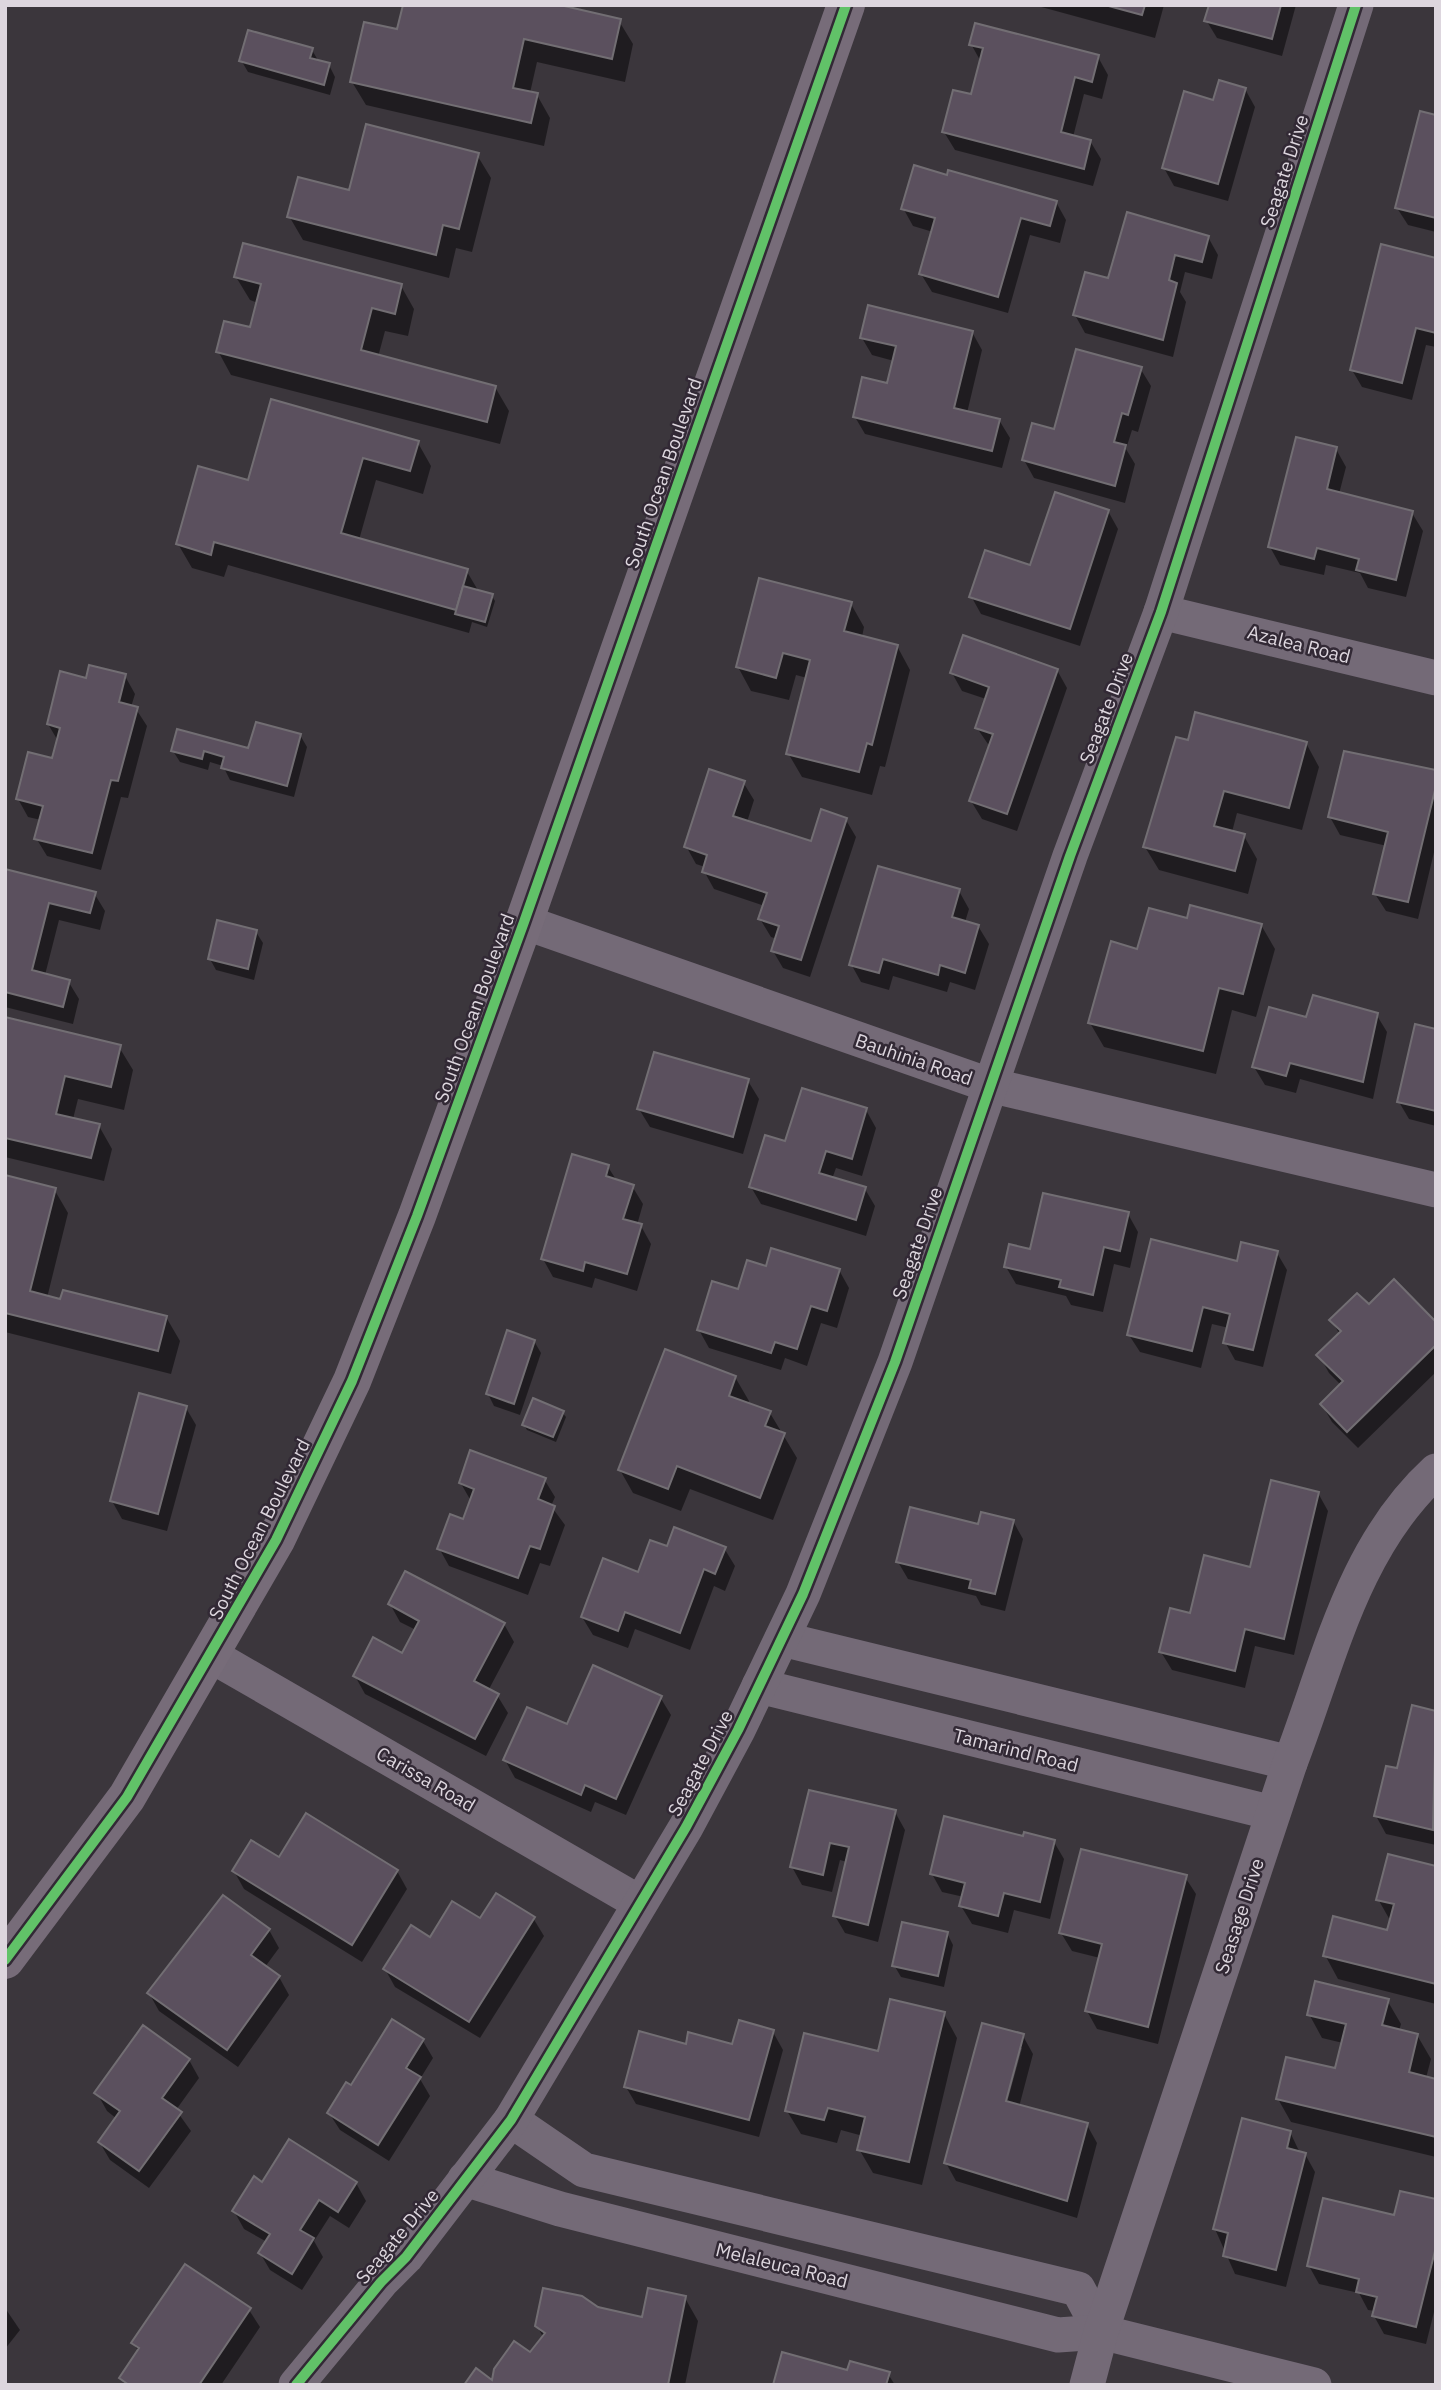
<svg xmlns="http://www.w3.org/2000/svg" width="1441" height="2390" viewBox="0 0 1441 2390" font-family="'IBM Plex Sans',sans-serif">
  <rect width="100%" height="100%" fill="#3b363c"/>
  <g fill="#0007" fill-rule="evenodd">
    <path d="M405,5H562L619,21L633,44L625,82L537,62L530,93L537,95L550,118L544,146L366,105L352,82L399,31Z"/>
    <path d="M1034,5H1164L1155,38Z"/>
    <path d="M1210,5H1296L1282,56L1217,38L1206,20Z"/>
    <path d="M971,44L1098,57L1108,75L1102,99L1084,94L1073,137L1090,141L1101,159L1093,186L955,150L944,132L972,96L981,62Z"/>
    <path d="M312,50L319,62L329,65L335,77L330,95L248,72L241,60Z"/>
    <path d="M1245,89L1255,107L1228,201L1174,186L1164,168L1214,102Z"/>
    <path d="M1436,117V232L1408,225L1397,208Z"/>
    <path d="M477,155L491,178L472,252L456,248L449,278L303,240L289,216Z"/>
    <path d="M1056,202L1066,220L1060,243L1030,235L1008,313L932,292L921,274L933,232L913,226L903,208Z"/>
    <path d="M1208,237L1218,255L1212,279L1185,272L1180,292L1186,302L1173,357L1085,333L1075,315L1110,280Z"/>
    <path d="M1436,260V347L1426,345L1412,400L1362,387L1352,370Z"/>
    <path d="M236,277L401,286L414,309L408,336L385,331L378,357L495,387L509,411L500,444L231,375L218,351L251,329L258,303L250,300Z"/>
    <path d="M972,332L982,350L967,413L999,420L1010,438L1002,468L865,434L855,417L888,386L894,361L872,355L862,338Z"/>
    <path d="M1140,368L1151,386L1138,432L1132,430L1126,449L1135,464L1125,503L1034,478L1024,460L1055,432Z"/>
    <path d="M418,443L431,466L423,494L376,480L359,540L466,570L479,592L492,596L495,601L487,627L472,622L469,633L228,565L224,577L192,568L178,544L249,482Z"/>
    <path d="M1336,449L1346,467L1339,494L1412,513L1423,531L1406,597L1368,588L1360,573L1326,565L1324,575L1280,565L1270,547Z"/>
    <path d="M1108,511L1118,529L1080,646L981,614L971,596L1031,568Z"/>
    <path d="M851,604L864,627L862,637L897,646L910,670L885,767L880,766L872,795L802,777L788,753L807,678L796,675L789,700L751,691L738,667Z"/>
    <path d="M1057,670L1067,688L1017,831L982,819L971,801L990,747L977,728L986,699L962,691L952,673Z"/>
    <path d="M125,676L135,694L131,707L136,709L147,726L128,798L121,797L101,870L47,856L36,838L41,820L28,817L18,799L53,760L58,741L48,724L87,680Z"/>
    <path d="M300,735L307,747L294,797L230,780L223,766L210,762L208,770L180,762L173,751L250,750Z"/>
    <path d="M1189,742L1306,743L1319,767L1302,830L1237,813L1232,832L1244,836L1257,859L1248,894L1159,870L1145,847Z"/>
    <path d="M1436,772V844L1418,919L1386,911L1375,894L1387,846L1340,835L1330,817Z"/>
    <path d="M743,782L754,800L747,822L812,843L846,820L856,837L810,977L783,968L773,951L777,939L771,937L760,919L765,906L714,889L704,871L705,867L696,864L686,846Z"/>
    <path d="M5,871L94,893L105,911L100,930L59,920L45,975L68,981L79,999L73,1024L5,1007Z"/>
    <path d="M959,891L969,909L965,922L978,926L989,944L975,990L950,982L947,992L893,976L889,990L861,982L851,964Z"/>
    <path d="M1188,920L1261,925L1275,949L1256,1017L1232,1010L1216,1074L1104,1047L1090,1023L1139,951Z"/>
    <path d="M256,932L263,943L254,980L216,970L210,959Z"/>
    <path d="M1376,1014L1387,1032L1373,1099L1300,1079L1296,1093L1265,1085L1254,1067L1307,1019Z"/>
    <path d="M5,1019L119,1047L133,1070L124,1110L78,1099L73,1119L99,1126L112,1149L104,1181L5,1157Z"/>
    <path d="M1436,1031V1126L1409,1119L1399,1102Z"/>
    <path d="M748,1081L759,1099L743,1154L650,1127L639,1109Z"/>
    <path d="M866,1110L876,1128L862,1176L836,1168L832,1179L865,1189L875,1206L866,1236L761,1204L751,1187L787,1143Z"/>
    <path d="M608,1167L617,1181L632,1186L643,1204L637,1225L641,1226L651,1244L637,1291L595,1278L592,1288L553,1277L543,1259Z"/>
    <path d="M5,1177L54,1189L68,1213L47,1298L166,1317L180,1341L171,1374L5,1332Z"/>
    <path d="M1128,1214L1138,1232L1130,1268L1114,1264L1103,1312L1071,1305L1066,1296L1016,1284L1006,1267L1031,1251Z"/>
    <path d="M1277,1253L1287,1270L1263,1367L1235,1360L1225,1342L1229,1328L1212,1324L1201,1368L1140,1352L1129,1335L1238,1263Z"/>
    <path d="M767,1268L839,1270L849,1288L837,1328L821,1323L807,1366L785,1358L781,1370L709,1348L699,1330Z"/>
    <path d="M1369,1307L1436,1324V1372L1358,1448L1332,1422L1322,1405L1341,1385L1329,1373L1319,1355L1340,1335L1332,1321Z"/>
    <path d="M534,1341L541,1353L520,1415L494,1406L488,1394Z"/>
    <path d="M735,1377L749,1401L747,1404L770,1413L797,1458L773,1520L690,1489L681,1511L633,1493L620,1470Z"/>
    <path d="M186,1408L196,1425L167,1531L122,1519L112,1501Z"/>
    <path d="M562,1412L566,1417L556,1442L527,1430L524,1425Z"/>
    <path d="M544,1479L555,1497L551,1506L565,1525L550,1566L540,1563L528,1595L449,1566L439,1548L464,1521L471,1501L460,1482Z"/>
    <path d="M1318,1493L1328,1511L1294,1655L1255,1646L1245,1688L1172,1670L1161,1652L1191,1616L1252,1569Z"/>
    <path d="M1013,1521L1023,1539L1005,1611L981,1605L976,1596L908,1579L898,1562L979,1526Z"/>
    <path d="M668,1548H724L735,1566L725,1591L714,1586L690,1650L635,1629L628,1648L593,1635L582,1617Z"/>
    <path d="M390,1604L504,1624L514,1642L488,1691L497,1695L508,1713L486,1756L365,1694L355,1676L403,1655L416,1630L400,1622Z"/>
    <path d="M660,1697L671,1715L626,1815L595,1802L591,1812L515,1778L505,1760L568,1727Z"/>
    <path d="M1436,1713V1845L1386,1834L1376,1816L1398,1770Z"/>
    <path d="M810,1792L895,1812L905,1830L878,1942L845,1933L835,1916L847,1862L840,1860L832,1892L802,1885L792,1867Z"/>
    <path d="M1024,1838L1054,1842L1064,1859L1050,1919L1014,1910L1008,1933L972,1924L961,1906L964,1897L942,1892L932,1874Z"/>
    <path d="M1436,1868V2004L1338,1979L1325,1955L1388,1932L1391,1922L1378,1899Z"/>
    <path d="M234,1871H397L407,1889L362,1962L244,1889Z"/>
    <path d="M1185,1877L1196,1894L1158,2044L1097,2029L1087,2011L1100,1958L1072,1951L1061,1933Z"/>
    <path d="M533,1918L544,1936L480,2038L395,1987L385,1969L481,1921Z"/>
    <path d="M269,1930L279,1948L265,1967L279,1977L289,1995L238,2067L159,2011L149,1993Z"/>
    <path d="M947,1933L953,1945L944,1987L901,1977L894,1965Z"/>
    <path d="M1387,2000L1401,2024L1399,2031L1417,2035L1431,2059L1426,2078L1436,2081V2157L1291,2122L1278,2099L1337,2070L1343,2043L1322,2038L1309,2014Z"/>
    <path d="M944,2014L957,2038L922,2185L873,2173L859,2149L863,2136L841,2130L837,2143L801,2134L787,2111Z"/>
    <path d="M393,2022L423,2041L433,2058L420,2079L430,2096L389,2161L340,2130L329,2113L351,2087Z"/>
    <path d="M773,2032L783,2050L759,2137L636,2104L626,2087L687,2046H733Z"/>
    <path d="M1023,2036L1033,2054L1019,2107L1087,2125L1097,2143L1077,2218L956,2181L946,2163ZM1018,2048H1022L1005,2110L1002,2109Z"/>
    <path d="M189,2060L199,2078L176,2110L191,2131L149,2188L110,2160L100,2143L117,2119L107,2111L97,2093Z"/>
    <path d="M1290,2132L1300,2153L1305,2154L1315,2172L1286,2287L1235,2274L1215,2229Z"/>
    <path d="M356,2183L366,2201L349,2228L330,2216L314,2241L323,2257L302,2290L270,2270L260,2253L267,2242L244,2229L234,2211L263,2184Z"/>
    <path d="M1436,2201V2304L1426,2344L1384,2334L1374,2316L1375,2311L1368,2310L1359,2293L1319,2284L1309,2266L1396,2217Z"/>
    <path d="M685,2298L698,2321L685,2385H466L493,2382L531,2354L543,2337L537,2326L597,2309L643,2319Z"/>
    <path d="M5,2308L20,2330L5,2349Z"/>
    <path d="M249,2310L260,2327L221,2385H125L121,2378L139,2352L133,2343Z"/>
    <path d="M849,2372L888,2374L895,2385H774Z"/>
  </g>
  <g fill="#5b505e" stroke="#726e73" stroke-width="2">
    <path d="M403,5H560L621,19L612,59L524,39L513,88L538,93L531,123L350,82L364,22L397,29Z"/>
    <path d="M1105,5H1145L1142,15Z"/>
    <path d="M1209,5H1281L1272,39L1204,21Z"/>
    <path d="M975,23L1099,55L1092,82L1075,77L1061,132L1091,140L1084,169L942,132L953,90L971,94L983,48L969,45Z"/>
    <path d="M248,30L313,48L310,58L330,63L324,85L239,61Z"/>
    <path d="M1219,80L1246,88L1218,184L1162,168L1184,91L1213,100Z"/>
    <path d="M1420,111L1436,115V218L1395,208Z"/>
    <path d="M366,124L479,153L459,229L443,225L436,255L287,217L298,177L349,190Z"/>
    <path d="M914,165L947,175L948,170L1057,201L1050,226L1021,218L998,297L919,274L935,218L901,209Z"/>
    <path d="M1127,212L1209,236L1202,262L1175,255L1169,280L1177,283L1163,340L1073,315L1085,272L1108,278Z"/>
    <path d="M243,243L402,284L395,314L372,308L361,350L496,386L487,422L216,352L224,321L250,327L261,284L234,277Z"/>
    <path d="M1381,244L1436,258V333L1416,328L1402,383L1350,370Z"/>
    <path d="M868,305L973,331L954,408L1000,419L992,451L853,417L862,377L887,383L896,346L860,338Z"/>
    <path d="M1076,349L1142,367L1128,415L1122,413L1114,442L1126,445L1115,486L1022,460L1032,423L1054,429Z"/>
    <path d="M271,399L419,441L410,471L363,458L341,533L468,569L456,610L214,542L211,555L176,544L198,466L248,480Z"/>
    <path d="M1296,437L1337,447L1327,489L1413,511L1396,580L1356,570L1359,559L1317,548L1314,559L1268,547Z"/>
    <path d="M1055,492L1109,510L1070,629L969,597L985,550L1030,565Z"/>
    <path d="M759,578L852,602L844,631L898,645L872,745L867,743L859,772L786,754L810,660L783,653L776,678L736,667Z"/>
    <path d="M463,586L493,594L485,622L455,614Z"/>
    <path d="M963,635L1058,669L1007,814L969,801L993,734L975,728L989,687L950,673Z"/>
    <path d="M89,665L126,674L119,702L138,707L118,781L111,780L92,853L34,839L43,806L16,799L28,752L52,758L60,728L47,724L60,671L86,678Z"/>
    <path d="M1195,712L1307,742L1289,808L1224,791L1214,826L1245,834L1235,871L1143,847L1176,737L1188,740Z"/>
    <path d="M256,722L301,734L287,786L221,768L224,757L204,751L202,759L171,751L177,729L248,748Z"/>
    <path d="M1344,751L1436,770V786L1408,902L1373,894L1388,832L1328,817Z"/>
    <path d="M709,769L745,781L733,816L811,841L821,809L847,818L801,960L771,951L779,926L758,919L767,893L702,872L707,855L684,847Z"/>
    <path d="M878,866L960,889L952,917L979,925L965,973L940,965L938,975L883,959L879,973L849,965Z"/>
    <path d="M5,869L96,892L90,913L49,903L32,970L70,980L63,1007L5,992Z"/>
    <path d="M1190,905L1262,924L1243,994L1219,988L1203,1051L1088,1023L1111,941L1137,949L1149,908L1187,918Z"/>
    <path d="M217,920L257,930L248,969L208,959Z"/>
    <path d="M1313,995L1378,1013L1363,1082L1290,1063L1286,1076L1252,1067L1269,1007L1306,1017Z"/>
    <path d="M5,1017L121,1045L111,1087L65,1076L56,1114L100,1124L91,1158L5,1138Z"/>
    <path d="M1415,1024L1436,1029V1111L1397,1102Z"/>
    <path d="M654,1052L749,1079L733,1137L637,1109Z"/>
    <path d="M802,1088L867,1108L852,1159L826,1151L819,1173L866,1187L856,1220L749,1187L765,1135L785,1141Z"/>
    <path d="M572,1154L609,1165L606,1176L634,1185L623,1219L642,1224L627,1274L585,1262L583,1271L541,1259Z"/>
    <path d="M5,1175L56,1188L30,1291L60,1299L63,1290L167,1316L158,1351L5,1313Z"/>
    <path d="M1043,1193L1129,1212L1120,1251L1104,1247L1093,1295L1059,1287L1061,1280L1004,1267L1009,1244L1030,1249Z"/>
    <path d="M1151,1239L1237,1261L1241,1242L1278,1251L1253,1350L1223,1343L1230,1314L1203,1307L1192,1351L1127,1335Z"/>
    <path d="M771,1248L840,1269L827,1311L811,1306L797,1349L775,1342L771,1353L697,1330L712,1281L738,1289L747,1260L766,1266Z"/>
    <path d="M1394,1279L1436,1322V1345L1347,1432L1320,1404L1343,1381L1316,1355L1341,1331L1329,1320L1357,1293L1369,1304Z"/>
    <path d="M507,1330L535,1340L514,1404L486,1394Z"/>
    <path d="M665,1349L736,1376L729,1396L771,1411L765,1426L785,1433L760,1498L677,1466L668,1489L618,1470Z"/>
    <path d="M139,1393L187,1406L158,1514L110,1501Z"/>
    <path d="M533,1398L564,1411L553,1437L522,1425Z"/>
    <path d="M470,1450L546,1478L538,1499L555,1506L540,1549L530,1546L518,1578L437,1549L450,1514L463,1519L474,1489L459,1483Z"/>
    <path d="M1271,1480L1319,1492L1284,1639L1245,1629L1235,1671L1159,1652L1170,1608L1190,1613L1204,1555L1250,1567Z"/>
    <path d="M910,1507L978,1524L981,1512L1014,1520L995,1594L969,1588L971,1580L896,1562Z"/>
    <path d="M674,1527L726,1547L715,1574L704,1569L680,1633L625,1612L618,1631L581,1617L603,1558L638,1572L650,1540L667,1546Z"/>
    <path d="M405,1571L505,1623L474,1681L499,1694L475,1739L353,1676L373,1637L402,1653L419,1621L388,1604Z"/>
    <path d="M593,1665L662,1696L616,1799L585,1785L581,1795L503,1760L527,1707L567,1724Z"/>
    <path d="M1412,1705L1436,1711L1433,1830L1374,1816L1386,1766L1397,1768Z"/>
    <path d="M809,1790L896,1810L868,1925L833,1916L849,1847L830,1843L823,1875L790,1867Z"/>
    <path d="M306,1813L398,1870L352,1945L232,1871L251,1840L279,1857Z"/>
    <path d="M944,1816L1023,1836L1024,1832L1055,1840L1040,1902L1004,1893L998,1916L959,1906L965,1883L930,1874Z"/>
    <path d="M1081,1849L1187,1875L1148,2027L1085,2011L1102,1944L1059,1933Z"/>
    <path d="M1388,1854L1436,1866V1984L1323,1956L1333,1916L1387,1930L1394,1904L1376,1900Z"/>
    <path d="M496,1893L535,1917L469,2022L383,1969L411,1925L430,1937L452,1901L480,1918Z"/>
    <path d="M223,1895L270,1929L251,1955L280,1976L227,2050L147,1993Z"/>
    <path d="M902,1922L948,1932L938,1976L892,1966Z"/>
    <path d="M1315,1981L1389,1999L1382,2025L1418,2034L1409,2072L1436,2079V2137L1276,2099L1286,2057L1335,2068L1346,2024L1307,2015Z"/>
    <path d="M890,1999L945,2012L909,2162L857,2150L865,2117L828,2108L824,2120L785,2111L804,2033L878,2051Z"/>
    <path d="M392,2019L424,2039L406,2068L421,2077L378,2145L327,2113L346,2082L351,2085Z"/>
    <path d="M739,2020L774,2030L749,2120L624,2087L639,2031L686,2044L688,2032L732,2044Z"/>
    <path d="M982,2023L1024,2034L1006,2101L1088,2123L1067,2201L944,2163Z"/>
    <path d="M143,2025L190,2059L162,2098L182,2112L139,2171L98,2142L120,2111L94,2093Z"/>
    <path d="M1242,2118L1291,2131L1287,2148L1306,2153L1276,2270L1223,2256L1228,2233L1213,2229Z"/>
    <path d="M289,2139L357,2182L338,2212L319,2200L300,2230L314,2238L292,2274L258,2253L270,2234L232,2211L254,2176L262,2182Z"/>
    <path d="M1400,2191L1436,2199V2247L1416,2327L1372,2316L1377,2297L1356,2292L1359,2279L1307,2266L1323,2198L1394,2215Z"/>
    <path d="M185,2264L251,2308L199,2385H129L119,2378L139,2348L131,2343Z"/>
    <path d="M543,2288L582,2296L598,2307L642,2317L648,2288L686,2296L668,2385H464L476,2368L492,2380L494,2369L514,2341L530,2352L545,2333L535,2326Z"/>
    <path d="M782,2352L847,2370L850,2361L890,2372L886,2385H773Z"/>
  </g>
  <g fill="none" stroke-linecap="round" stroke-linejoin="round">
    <g stroke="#746a77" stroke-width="35">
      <path d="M1161,612L1436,678"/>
      <path d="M524,922L989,1085L1436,1190"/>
      <path d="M782,1639L1290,1763"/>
      <path d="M212,1656L640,1903"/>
      <path d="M759,1686L1273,1813"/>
      <path d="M511,2120L584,2170L1078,2289L1101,2332"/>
      <path d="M465,2179L560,2209L1058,2335L1101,2332L1314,2385"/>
      <path d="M296,2385L381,2282L406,2257L511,2120L686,1827L738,1730L803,1594L895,1362L1070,856L1161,612L1356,5"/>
      <path d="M1087,2385L1101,2332L1290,1763C1329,1662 1352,1548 1436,1471"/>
    </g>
    <path stroke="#776c79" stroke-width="38" d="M5,1960L127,1797L276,1540L352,1381L417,1216L524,922L846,5"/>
    <g stroke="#322935" stroke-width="15">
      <g id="cycleway">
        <path d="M5,1960L127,1797L276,1540L352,1381L417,1216L524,922L846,5"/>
        <path d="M296,2385L381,2282L406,2257L511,2120L686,1827L738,1730L803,1594L895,1362L1070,856L1161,612L1356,5"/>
      </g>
    </g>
    <use href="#cycleway" stroke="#61c268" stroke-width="10"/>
  </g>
  <g text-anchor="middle" stroke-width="5" stroke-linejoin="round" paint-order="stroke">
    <g font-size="19" fill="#ddd6de" stroke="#322935">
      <text transform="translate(1284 171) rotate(-72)" y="7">Seagate Drive</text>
      <text transform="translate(663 473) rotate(-71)" y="7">South Ocean Boulevard</text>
      <text transform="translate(1299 644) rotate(14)" y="7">Azalea Road</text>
      <text transform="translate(1106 708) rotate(-69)" y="7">Seagate Drive</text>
      <text transform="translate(474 1008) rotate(-70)" y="7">South Ocean Boulevard</text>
      <text transform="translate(914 1059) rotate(19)" y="7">Bauhinia Road</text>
      <text transform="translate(917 1243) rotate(-71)" y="7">Seagate Drive</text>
      <text transform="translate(259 1529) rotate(-63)" y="7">South Ocean Boulevard</text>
      <text transform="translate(1016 1750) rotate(14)" y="7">Tamarind Road</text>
      <text transform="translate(700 1763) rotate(-62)" y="7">Seagate Drive</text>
      <text transform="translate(426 1779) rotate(30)" y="7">Carissa Road</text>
      <text transform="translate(1239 1916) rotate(-72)" y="7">Seasage Drive</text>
      <text transform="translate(397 2236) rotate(-50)" y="7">Seagate Drive</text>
      <text transform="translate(782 2265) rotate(14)" y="7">Melaleuca Road</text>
    </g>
  </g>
  <rect width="1441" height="2390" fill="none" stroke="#ddd6de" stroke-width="14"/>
</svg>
